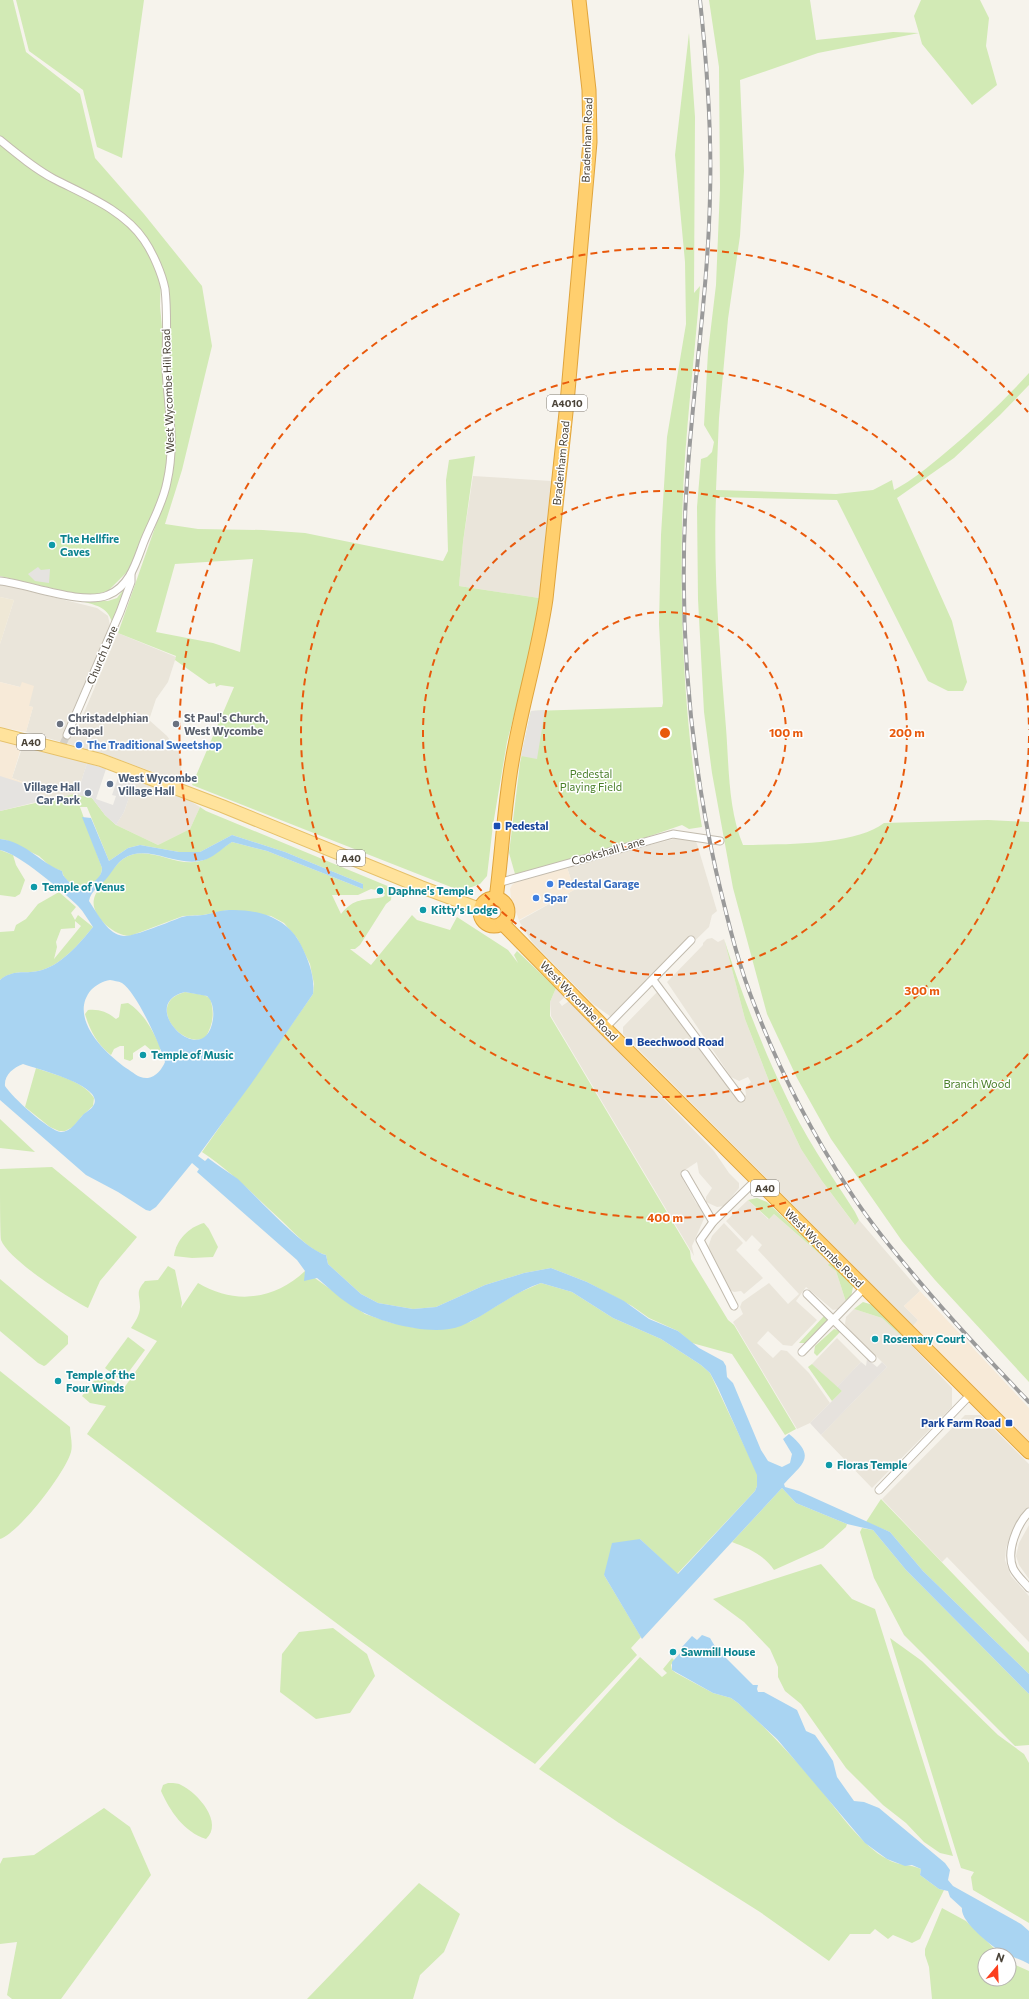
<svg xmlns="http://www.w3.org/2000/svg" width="1029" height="1999" viewBox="0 0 1029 1999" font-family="Commissioner,sans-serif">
  <rect width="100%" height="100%" fill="#f6f3ec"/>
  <g fill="#eae5da">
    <path d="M473,476L551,481L539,598L459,586L463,542Z"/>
    <path d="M0,584L97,608L108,616L111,630L65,732L76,735L80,722L118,633L176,657L168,682L156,699L149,720L167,736L177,750L182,760L180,779L175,780L104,754L26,732L33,707L28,706L20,687L0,682V644L14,600L0,597Z"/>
    <path d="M23,745L87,763L77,795L36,802L41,789L12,778Z"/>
    <path d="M136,777L182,796L200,807L190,829L158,845L116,825L124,812Z"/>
    <path d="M677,838H694L697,844L717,911L712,915L709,927L614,1019L593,1004L532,942L519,921L574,890L567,867Z"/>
    <path d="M712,938L718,942L724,939L745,1019L769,1081L801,1149L822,1181L854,1224L859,1220L920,1291L904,1306L918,1320L913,1326L623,1034V1027L660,989L742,1098L746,1095L745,1088L751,1082L748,1077L739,1081L731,1077L667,982L703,945V943L707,939Z"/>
    <path d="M556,988L565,997L559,1002L562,1006L569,1001L714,1151L729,1173L739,1183V1188L724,1206L717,1207L706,1202V1197L712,1188L699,1173L697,1162L682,1172L683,1180L696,1203L706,1214L692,1246L694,1256L551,1016L550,1002Z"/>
    <path d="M748,1200L768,1219L774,1214L830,1263L829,1265L836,1271L846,1302L839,1309L833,1310L806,1287L796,1301L817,1320L792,1346L783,1345L768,1331L757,1343L773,1358L781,1350L787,1351L809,1373L830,1403L810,1423L797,1429L733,1322L743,1314L740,1307L742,1302L769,1283L788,1304L799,1294L758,1250L762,1245L752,1235L746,1242L726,1221Z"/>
    <path d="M724,1223L743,1243L736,1250L763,1278L744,1294L741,1291L734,1292L728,1289L707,1250L712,1236Z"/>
    <path d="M854,1309L882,1318L910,1344L952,1388V1407L872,1488L821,1435L887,1367L847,1327L845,1324L846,1317Z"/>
    <path d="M837,1338L861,1362L837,1387L812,1364Z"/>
    <path d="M965,1415H980L1029,1464V1507L1022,1514L1010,1537L1006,1548L1005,1560L1011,1576L1029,1596V1642L947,1557L942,1562L882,1499Z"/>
    <path d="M1029,1525V1579L1019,1565L1016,1556L1019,1543Z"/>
  </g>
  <g fill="#f7ead8">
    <path d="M0,682L20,687L22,682L34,686L29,706L33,707L26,732L0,727Z"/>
    <path d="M0,740L22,745L12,778L41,789L36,802L0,811Z"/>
    <path d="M567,867L574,890L519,920L511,898L510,889L512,885L517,881Z"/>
    <path d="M920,1291L1029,1408V1442L913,1326L918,1320L904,1306Z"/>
  </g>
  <path fill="#e6e2dd" d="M867,1359L877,1367L882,1362L887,1367L821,1435L810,1423L842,1391L837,1387L861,1362L866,1366Z"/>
  <path fill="#efe8d6" d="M0,597L14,600L0,644Z"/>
  <g fill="#d2eab5" fill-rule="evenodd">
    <path d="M0,0H13L26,52L80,94L95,158L144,214L202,286L212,346L182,470L165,524L198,529L263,530L305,533L443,561L448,551L446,480L449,460L475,456L463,542L459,586L539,598L531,650L507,742L493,825L487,876L480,884L461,891L192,785L234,687L220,685L216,687L215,683L209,684L175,660L176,656L118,633L172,479L174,454L161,274L160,306L163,338L161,367L167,405L168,457L164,483L156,507L129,570L108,591L97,594H76L0,576ZM253,559L240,652L213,643L156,632L175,564Z"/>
    <path d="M16,0H144L122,158L97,147L83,90L29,51Z"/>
    <path d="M709,0H810L816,40L893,32L919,33L914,16L921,0H980L989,18L986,46L997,85L972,105L922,44L919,33L818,53L740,80L744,171L740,236L728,319L719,418L716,490L836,494L873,490L892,480L894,490C913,480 928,467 945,453C975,428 1003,402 1029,373V385L1000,415L954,458L897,498L952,621L967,682L963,691H948L928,681L837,500L716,497C713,574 720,651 726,728C729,766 728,809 743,845C783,844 854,846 884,823L988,820L1029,822V1382L935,1280L902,1241L831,1139L797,1078L767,1014L733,888L712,773L704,712L698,599L697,507L701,459L707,457L712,452L714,442L704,425L708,352L716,285L720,188L719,67Z"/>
    <path d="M689,33L695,117L694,293L700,286C694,367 683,447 682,528C680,627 685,729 702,827L689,829L682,825L621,846L515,874L509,853L520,763L531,711L662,707L663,703L659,624L661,535L667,437L686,324L685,262L675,155Z"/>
    <path d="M127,585L113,626C109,607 98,606 81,601H108L117,598Z"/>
    <path d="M75,794L92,798L105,815L116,825L158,845L190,829L200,807L206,811L390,887L392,891L391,900L386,904L360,945L355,949H350L371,965L412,915L417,920L450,930L457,917L508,950L518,963L514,955L517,951L556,988L550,1002V1016L690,1251L691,1259L728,1320L734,1325L796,1429L785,1435L732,1354L692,1343L678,1331L649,1318L632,1306L587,1282L551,1268L524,1273L485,1285L436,1307L413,1309L378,1303L361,1294L328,1264L326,1255C310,1251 294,1232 282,1221C256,1197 232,1172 202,1152L313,994L314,984L310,964L297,938L284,923L271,916L228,910L203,915L183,916L130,936C114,936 90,915 94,899C96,889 115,865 123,859C149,841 178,872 206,859C215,855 223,847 232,842L267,851L363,889V884L285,852L232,835L200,852H179L140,845L128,848L109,861L87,807H80L102,868C101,885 81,896 68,881C65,878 63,876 62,871L51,867L39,856L6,840L0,839V811ZM371,889L382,891L385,895L383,897C363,901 355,897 341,914L332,895H358Z"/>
    <path d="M0,850L13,855L16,865L25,880L20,894L15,897L0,895Z"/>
    <path d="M59,892L76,907L71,913L75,920L78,915L93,927C80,943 60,967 38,971C24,974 14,969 0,980V932L14,931L16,925L26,919L38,904ZM75,921L81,926L54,959L57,947L56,942L61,929L75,928Z"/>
    <path d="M724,939C741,991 760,1042 784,1092C803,1134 830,1173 855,1212L859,1220L855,1225L822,1181L801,1149L769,1081L745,1019Z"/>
    <path d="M185,992L204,995L210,998C215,1014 213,1025 205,1038C180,1049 145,1002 185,992Z"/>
    <path d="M128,1003C145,1014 152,1030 161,1048L159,1051H152L145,1045L133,1053V1059L130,1061L124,1059V1046H120L114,1049L111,1055C97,1044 90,1031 85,1014L88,1010C100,1009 107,1012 116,1019L119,1017L121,1004Z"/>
    <path d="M36,1068C54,1075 83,1080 94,1098L93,1106L82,1116L73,1127L65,1131H59L50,1127L25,1107Z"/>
    <path d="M0,1119L35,1152L0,1148Z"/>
    <path d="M52,1167L137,1237L100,1281L88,1308C67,1297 9,1260 1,1240C0,1231 0,1182 0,1169Z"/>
    <path d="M757,1198L767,1202L848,1279L853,1287L851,1297L846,1302L836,1271L828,1265L830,1263L774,1214L769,1219L748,1200Z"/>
    <path d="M204,1223L209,1229L218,1247L213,1257L192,1258L174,1256C176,1240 189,1227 204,1223Z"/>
    <path d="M168,1266L175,1270L182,1303L181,1308L198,1283C235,1305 274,1300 305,1271L365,1314L392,1323L416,1328L470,1322L518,1293L541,1283L572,1292L613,1318L661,1339L701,1365L710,1373L758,1475L757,1486L755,1491L677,1574L640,1539L604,1575L641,1637L631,1648L637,1655L535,1764C381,1662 235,1545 87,1434L106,1406L90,1403L82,1396L101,1372L124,1388L157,1341L131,1328C135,1322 140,1315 140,1307C140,1294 135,1293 145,1281L158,1280Z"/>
    <path d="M0,1279L68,1336V1344L46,1365L44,1366L38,1363L0,1331Z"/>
    <path d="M863,1302L873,1305L910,1344L882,1318L854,1309Z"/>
    <path d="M824,1316L827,1319V1324L806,1343H799Z"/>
    <path d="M834,1329L841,1331L817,1356L814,1353L815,1346Z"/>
    <path d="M128,1337L145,1350L122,1381L105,1368Z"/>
    <path d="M812,1364L842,1391L832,1401L808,1367Z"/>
    <path d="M0,1371L70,1427C70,1434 73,1444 71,1452C65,1473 20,1532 0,1539Z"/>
    <path d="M782,1488L796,1503L847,1524L846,1527L823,1548L774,1570C764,1555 748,1548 732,1542Z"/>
    <path d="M881,1499L1029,1653V1674L923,1571L890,1532L866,1522Z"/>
    <path d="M862,1528L873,1530L906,1570L1029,1694V1745L1015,1746L904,1635L874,1578L860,1532Z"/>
    <path d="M821,1564L852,1599L875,1609L953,1856L940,1853L924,1842L906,1823L883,1805L846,1768L801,1704L785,1691L778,1677V1667L770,1649L744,1622L713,1599Z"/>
    <path d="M333,1628L367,1654L375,1676L350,1713L316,1719L280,1692L282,1654L299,1632Z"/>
    <path d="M890,1638L922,1661L998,1735L1024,1754L1029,1763V1923L973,1890L971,1877L974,1872L961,1868Z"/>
    <path d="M640,1657L662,1677L667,1673L663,1669L672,1658L674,1660L671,1665L672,1670L676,1673L713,1693L731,1698L738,1703C768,1729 794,1758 820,1789C838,1811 862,1846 887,1859C898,1866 910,1864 921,1869L920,1875L939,1889L944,1890L920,1939L912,1943L893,1935L888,1939L875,1929L870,1934H850L829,1961L760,1912L619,1823L539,1769Z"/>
    <path d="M168,1783C172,1783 178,1783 181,1785C198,1793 224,1823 206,1839C184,1832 170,1811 161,1791L163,1785Z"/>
    <path d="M104,1808L130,1827L151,1875L61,1999H12L7,1995L17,1942L0,1944V1864L3,1858L34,1855Z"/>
    <path d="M419,1883L460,1914L444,1952L420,1975L413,1999H307Z"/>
    <path d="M942,1908L966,1921L1001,1955H985V1979H1009V1962L1029,1971V1999H932L929,1967L925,1955V1949Z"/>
  </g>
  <g fill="#e5e3e0">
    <path d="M38,567L41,570L50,569L49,583L35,581L28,574Z"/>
    <path d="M545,710L537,759L521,756L531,711Z"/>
    <path d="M87,763L106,769L96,799L113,805L116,796L112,795L120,772L136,777L124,812L116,825L105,815L92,798L77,795Z"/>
    <path d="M0,776L41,789L36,802L0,811Z"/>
  </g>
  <g fill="#a9d4f2" fill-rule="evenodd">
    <path d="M82,817L91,818L109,861L128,848L140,845L179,852H200L232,835L285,852L363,884V889L267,851L232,842C224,847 215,856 207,859C178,870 148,842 123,859C116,864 112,872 107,878C100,887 91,890 89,901C98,914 108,935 124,936C133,937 171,921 182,917C188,915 196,916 203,915C211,914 220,910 229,910C258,909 288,918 301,945C309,961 315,977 313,994L251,1084L198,1156L205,1161L208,1158C217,1165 228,1172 238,1179C257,1197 304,1249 326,1255L328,1264L361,1294L378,1303L413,1309L436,1307L485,1285L524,1273L551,1268L587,1282L624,1301L649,1319L678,1331L699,1348L723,1361L726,1366L727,1377L733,1383L761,1450L768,1461L782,1467L790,1463L792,1454L783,1439L789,1434C817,1457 803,1463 784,1484L785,1487L799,1491L890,1532L923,1571L1029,1674V1694L906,1570L873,1530L847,1524L796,1503L782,1488L642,1639L604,1575L612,1543L640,1539L678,1574L755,1491L757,1486V1475L718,1388L710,1373L701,1365L661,1339L613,1318L572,1292L541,1283C512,1293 489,1314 461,1326C433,1337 380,1323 355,1308C341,1300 329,1288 317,1278L304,1281L305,1271L297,1260L197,1172L199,1169L192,1163L156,1207L150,1211L146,1210L118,1192L86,1175L0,1100V980C13,969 24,974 38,971C60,967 80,943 93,927C88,920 84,912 78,906C64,892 18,853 0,850V839C26,842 39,862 62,871L63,875C72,886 82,896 94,882C99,877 102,874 102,868ZM110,980C114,981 118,981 122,983C137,993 160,1045 165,1062C162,1069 156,1077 148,1078C139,1079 133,1072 126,1068C105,1053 68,1018 91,990C96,985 103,981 110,980ZM185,992L207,996C213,1001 214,1012 213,1019C205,1074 134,1004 185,992ZM23,1064C41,1070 80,1080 92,1094C95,1098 96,1102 93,1106C91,1110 85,1112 82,1116C76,1122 71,1132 61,1132C49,1131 12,1097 5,1086C4,1075 13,1068 23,1064Z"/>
    <path d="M702,1635L710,1638L716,1648L753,1685H758L757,1689L758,1692H764L797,1710L806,1731L815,1735L827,1752L833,1761L837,1777L854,1801L864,1802L879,1808L945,1863L950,1870L948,1880L953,1886L1021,1924L1029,1931V1964C1020,1959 1009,1956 1000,1951C989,1944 960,1921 962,1908L950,1897L948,1891L939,1889L920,1875L921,1869L912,1865L905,1866L887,1859L865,1843L777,1739L738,1703L731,1698L713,1693L672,1670V1662L684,1649L682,1647L692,1636L697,1640Z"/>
  </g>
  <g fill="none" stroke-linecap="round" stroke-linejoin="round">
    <path stroke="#d4d0c8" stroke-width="7" stroke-dasharray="7 3.5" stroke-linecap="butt" d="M63,744L67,735"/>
    <g stroke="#c2bbae" stroke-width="9">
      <g id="street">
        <path d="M0,140C17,154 35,169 54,179C85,195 124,210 144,240C153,253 162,274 165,289C168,315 166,343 166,369C168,408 176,443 167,482C163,504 151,523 143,544C136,563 129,587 108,595C83,606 28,584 0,581"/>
        <path d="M67,735L120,612L131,582V574"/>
        <path d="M498,883L673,834L720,841"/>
        <path d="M653,980L741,1098"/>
        <path d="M605,1028L691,940"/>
        <path d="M685,1174L713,1222"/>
        <path d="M807,1294L872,1358"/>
        <path d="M734,1306L700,1240L713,1222L756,1180"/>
        <path d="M802,1352L864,1288"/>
        <path d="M879,1490L971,1394"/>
        <path d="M1029,1512C1017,1524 1006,1551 1013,1568C1016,1575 1024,1582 1029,1588"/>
      </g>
    </g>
    <g stroke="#e6c16a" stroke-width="14">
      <path id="primary" d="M0,734L101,760L222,806L421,887L480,909"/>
    </g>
    <g stroke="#e0a43c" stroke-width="15">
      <g id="highway">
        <circle cx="494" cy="912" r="14"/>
        <path d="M496,899C502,853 504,808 512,762C521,707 538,654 546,599L567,403L590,142L589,90L579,0"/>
        <path d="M502,923L605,1028L1029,1452"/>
      </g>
    </g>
    <use href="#street" stroke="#fff" stroke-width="7"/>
    <use href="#primary" stroke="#ffe39c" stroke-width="12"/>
    <use href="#highway" stroke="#ffcf6e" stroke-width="13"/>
    <g stroke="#9a9a9a" stroke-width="4">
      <path id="rail" d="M700,0C707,65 712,130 710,196C708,291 693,386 687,481C678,612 688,744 716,871C727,917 738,965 756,1009C780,1072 812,1133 849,1190C866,1217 887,1243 908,1268C946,1314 987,1358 1029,1402"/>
    </g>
    <use href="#rail" stroke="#fff" stroke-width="2.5" stroke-dasharray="8" stroke-linecap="butt"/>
  </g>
  <g fill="none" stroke="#e8590c" stroke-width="2" stroke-dasharray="7 5">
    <circle cx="665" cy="733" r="121"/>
    <circle cx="665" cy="733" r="242"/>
    <path d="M1029 736A364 364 0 1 1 1029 730"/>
    <path d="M1028 1054A485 485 0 1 1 1028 412"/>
  </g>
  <g fill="#0f9aa8" stroke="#fff" stroke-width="1.5">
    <circle cx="52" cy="545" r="4"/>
    <circle cx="34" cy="887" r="4"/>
    <circle cx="380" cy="891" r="4"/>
    <circle cx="423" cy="910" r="4"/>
    <circle cx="143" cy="1055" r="4"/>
    <circle cx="875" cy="1339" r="4"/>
    <circle cx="58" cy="1381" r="4"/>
    <circle cx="829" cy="1465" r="4"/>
    <circle cx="673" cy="1652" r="4"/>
  </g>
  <g fill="#6b7280" stroke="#fff" stroke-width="1.5">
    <circle cx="60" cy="724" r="4"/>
    <circle cx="176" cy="724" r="4"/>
  </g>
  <g fill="#3f7fe0" stroke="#fff" stroke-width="1.5">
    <circle cx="79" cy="745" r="4"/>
    <circle cx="550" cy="884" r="4"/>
    <circle cx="536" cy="898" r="4"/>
  </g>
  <g fill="#5c6f8a" stroke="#fff" stroke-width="1.5">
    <circle cx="110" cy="784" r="4"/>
    <circle cx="88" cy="793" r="4"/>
  </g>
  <g fill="#1a4fb4" stroke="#fff" stroke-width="1.5">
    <rect x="493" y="822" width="8" height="8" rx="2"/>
    <rect x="625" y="1038" width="8" height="8" rx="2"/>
    <rect x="1005" y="1419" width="8" height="8" rx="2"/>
  </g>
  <g text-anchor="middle" stroke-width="3" stroke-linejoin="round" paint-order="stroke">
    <g fill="#fff" stroke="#817c74" stroke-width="1">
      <rect x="547" y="395" width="40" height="16" rx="3"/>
      <rect x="17" y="734" width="28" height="16" rx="3"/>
      <rect x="337" y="850" width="28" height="16" rx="3"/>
      <rect x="751" y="1180" width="28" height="16" rx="3"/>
    </g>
    <g font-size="10" font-weight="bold" fill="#4b4439">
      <text x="567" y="407">A4010</text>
      <text x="31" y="746">A40</text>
      <text x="351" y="862">A40</text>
      <text x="765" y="1192">A40</text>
    </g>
    <g font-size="11" fill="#4b4439" stroke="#fff">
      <text transform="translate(587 140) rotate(-88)" y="4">Bradenham Road</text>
      <text transform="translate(168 391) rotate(-92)" y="4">West Wycombe Hill Road</text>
      <text transform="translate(561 463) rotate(-84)" y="4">Bradenham Road</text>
      <text transform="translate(102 655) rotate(-67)" y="4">Church Lane</text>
      <text transform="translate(608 851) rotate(-16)" y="4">Cookshall Lane</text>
      <text transform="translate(579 1001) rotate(46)" y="4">West Wycombe Road</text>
      <text transform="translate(824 1248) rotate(45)" y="4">West Wycombe Road</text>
    </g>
    <g font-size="11" font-weight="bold" fill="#0d838f" stroke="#fff" text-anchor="start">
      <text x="60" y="543">The Hellfire<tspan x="60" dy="13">Caves</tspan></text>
      <text x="42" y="891">Temple of Venus</text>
      <text x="388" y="895">Daphne's Temple</text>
      <text x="431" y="914">Kitty's Lodge</text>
      <text x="151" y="1059">Temple of Music</text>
      <text x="883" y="1343">Rosemary Court</text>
      <text x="66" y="1379">Temple of the<tspan x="66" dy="13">Four Winds</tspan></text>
      <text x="837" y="1469">Floras Temple</text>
      <text x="681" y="1656">Sawmill House</text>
    </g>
    <g font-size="11" font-weight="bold" fill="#5b616d" stroke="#fff" text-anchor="start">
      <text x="68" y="722">Christadelphian<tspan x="68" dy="13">Chapel</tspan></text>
      <text x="184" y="722">St Paul's Church,<tspan x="184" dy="13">West Wycombe</tspan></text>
    </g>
    <g font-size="11" font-weight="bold" fill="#366cbe" stroke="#fff" text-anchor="start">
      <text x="87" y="749">The Traditional Sweetshop</text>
      <text x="558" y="888">Pedestal Garage</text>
      <text x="544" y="902">Spar</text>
    </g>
    <g font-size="11" fill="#4a7f2a" stroke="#fff">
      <text x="591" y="778">Pedestal<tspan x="591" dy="13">Playing Field</tspan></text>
      <text x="977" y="1088">Branch Wood</text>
    </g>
    <g font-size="11" font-weight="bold" fill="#4e5e75" stroke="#fff" text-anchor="start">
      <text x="118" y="782">West Wycombe<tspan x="118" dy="13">Village Hall</tspan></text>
      <text x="80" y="791" text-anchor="end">Village Hall<tspan x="80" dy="13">Car Park</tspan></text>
    </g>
    <g font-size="11" font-weight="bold" fill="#164399" stroke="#fff" text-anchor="start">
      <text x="505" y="830">Pedestal</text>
      <text x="637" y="1046">Beechwood Road</text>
      <text x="1001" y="1427" text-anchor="end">Park Farm Road</text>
    </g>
  </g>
  <circle cx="665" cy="733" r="6" fill="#e8590c" stroke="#fff" stroke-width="2"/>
  <g font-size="12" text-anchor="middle" font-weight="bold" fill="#e8590c" stroke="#fff" stroke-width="3" stroke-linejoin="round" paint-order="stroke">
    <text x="786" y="737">100 m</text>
    <text x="907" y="737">200 m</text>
    <text x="922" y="995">300 m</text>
    <text x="665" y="1222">400 m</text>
  </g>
  <g transform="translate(997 1967) rotate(19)"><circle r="19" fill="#ffffff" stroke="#b7b4b0"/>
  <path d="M0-3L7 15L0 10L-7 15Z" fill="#fc3f1d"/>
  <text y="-6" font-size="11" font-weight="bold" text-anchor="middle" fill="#4b4439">N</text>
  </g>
</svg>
